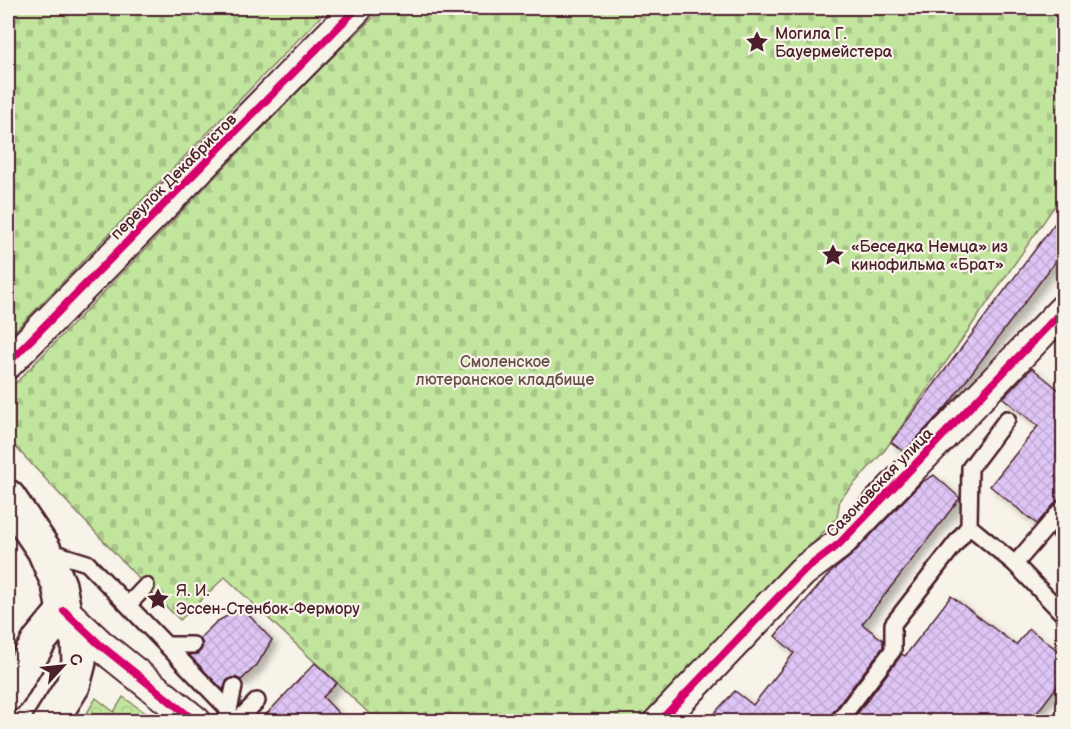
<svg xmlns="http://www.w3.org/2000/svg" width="1071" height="729" viewBox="0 0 1071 729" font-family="'Balsamiq Sans',sans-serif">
  <defs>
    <pattern id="cemetery-stones" width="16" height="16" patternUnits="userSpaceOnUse" patternTransform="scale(1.5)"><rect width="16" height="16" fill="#c2e59e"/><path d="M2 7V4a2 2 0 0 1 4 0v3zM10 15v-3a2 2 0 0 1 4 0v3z" fill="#a8c488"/></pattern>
    <pattern id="park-crowns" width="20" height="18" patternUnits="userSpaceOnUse" patternTransform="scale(1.5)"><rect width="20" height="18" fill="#c2e59e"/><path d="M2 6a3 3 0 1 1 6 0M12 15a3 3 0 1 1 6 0" fill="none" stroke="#a8c488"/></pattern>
    <pattern id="building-cross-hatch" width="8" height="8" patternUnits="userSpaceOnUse" patternTransform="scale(1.5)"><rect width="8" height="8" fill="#dec5f5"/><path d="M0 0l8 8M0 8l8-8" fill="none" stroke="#c0a9d2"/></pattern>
    <filter id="shadow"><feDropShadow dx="5.5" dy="5.5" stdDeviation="3" flood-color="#0004"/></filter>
  </defs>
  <rect width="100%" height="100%" fill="#f7f3e8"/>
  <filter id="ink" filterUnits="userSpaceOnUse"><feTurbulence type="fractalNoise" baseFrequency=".0167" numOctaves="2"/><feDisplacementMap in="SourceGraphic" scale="12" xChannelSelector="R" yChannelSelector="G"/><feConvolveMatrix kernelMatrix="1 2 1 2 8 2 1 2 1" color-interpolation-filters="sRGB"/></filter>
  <g filter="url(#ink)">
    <g fill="url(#cemetery-stones)" stroke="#868264" stroke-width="1.5">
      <path d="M8,8H329L8,338Z"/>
      <path d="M383,8H1063V194L885,450L840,499L837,518L644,721H377L225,577L180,620L155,596L8,439V391L318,71Z"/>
    </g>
    <path fill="url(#park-crowns)" stroke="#868264" stroke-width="1.5" d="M123,697L157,721H82L96,698L114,712Z"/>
    <g fill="url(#building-cross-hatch)" stroke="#4a1f2b" stroke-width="1.5" filter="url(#shadow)">
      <path d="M1064,211V250L947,406L904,452L891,442Z"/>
      <path d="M1032,368L1064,394V498L1057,501L1037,524L990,486L1038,426L1003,398Z"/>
      <path d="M934,475L960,498L862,624L883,640V647L830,716L828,722H706L735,691L753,705L794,653L775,636L830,573L851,556L922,482Z"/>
      <path d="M1064,523V547L1052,536Z"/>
      <path d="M951,596L1016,645L1029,629L1064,655V677L1030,722H851L902,654L905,656Z"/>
      <path d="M242,608L272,640L257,665L241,680L235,677L227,680L223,690L189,655L197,654L201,650L203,644L200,638L216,622Z"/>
      <path d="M315,663L337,683L323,697L347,722H259Z"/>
    </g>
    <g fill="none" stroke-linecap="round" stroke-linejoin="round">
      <g stroke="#4a1f2b" stroke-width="20">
        <g id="lane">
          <path d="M969,526L1015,564L1064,615"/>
          <path d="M45,550L87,563L229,710L225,722"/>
          <path d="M1015,564L1064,507"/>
          <path d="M129,604L146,586"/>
          <path d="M168,645H193"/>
          <path d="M229,710L234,687"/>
          <path d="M236,722L257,701"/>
          <path d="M838,722L893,650V624L969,526L970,468L1007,419"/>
        </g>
      </g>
      <g stroke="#4a1f2b" stroke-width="34">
        <g id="street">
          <path d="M8,363L357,8"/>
          <path d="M65,612L99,644L196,722"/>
          <path d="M659,722L802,572L839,544L1064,309"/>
        </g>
      </g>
      <g stroke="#4a1f2b" stroke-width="38">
        <g id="secondary">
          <path d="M8,497L44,550L59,585L64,611L78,640L79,662L73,685L50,722"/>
          <path d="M8,694L40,640L64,611"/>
        </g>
      </g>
      <use href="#lane" stroke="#f7f3e8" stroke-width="15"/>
      <use href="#street" stroke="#f7f3e8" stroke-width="30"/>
      <use href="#secondary" stroke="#f7f3e8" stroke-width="33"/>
      <g stroke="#f7f3e8" stroke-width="11">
        <g id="cycleway">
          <path d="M8,363L357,8"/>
          <path d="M64,611L99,644L196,722"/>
          <path d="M659,722L802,572L839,544L1064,309"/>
        </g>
      </g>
      <use href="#cycleway" stroke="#d6006c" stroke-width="8"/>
    </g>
  </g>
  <defs>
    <g id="sight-bare" transform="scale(1.8)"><path d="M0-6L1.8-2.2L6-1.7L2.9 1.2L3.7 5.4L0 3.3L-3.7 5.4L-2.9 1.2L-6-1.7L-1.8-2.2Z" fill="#4a1f2b" stroke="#f7f3e8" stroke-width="2.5" paint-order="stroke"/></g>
  </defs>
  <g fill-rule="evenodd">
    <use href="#sight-bare" x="757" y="42"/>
    <use href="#sight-bare" x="833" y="255"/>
    <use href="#sight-bare" x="158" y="599"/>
  </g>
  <g text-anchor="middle" stroke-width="4.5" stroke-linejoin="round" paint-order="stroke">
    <g font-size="16" fill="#4a1f2b" stroke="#f7f3e8" text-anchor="start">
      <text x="775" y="39">Могила Г.<tspan x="775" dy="18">Бауермейстера</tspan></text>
      <text x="851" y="252">«Беседка Немца» из<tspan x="851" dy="18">кинофильма «Брат»</tspan></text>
      <text x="176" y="596">Я. И.<tspan x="176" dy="18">Эссен-Стенбок-Фермору</tspan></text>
    </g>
    <g font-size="16" fill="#4a1f2b" stroke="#f7f3e8">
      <text transform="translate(173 176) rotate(-45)" y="6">переулок Декабристов</text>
      <text transform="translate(879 482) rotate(-46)" y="6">Сазоновская улица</text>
    </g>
    <g font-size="16" fill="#685048" stroke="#f7f3e8">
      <text x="505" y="367">Смоленское<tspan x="505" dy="18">лютеранское кладбище</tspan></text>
    </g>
  </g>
  <rect width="1071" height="729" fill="none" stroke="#f7f3e8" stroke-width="30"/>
  <rect x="15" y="15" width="1041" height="699" fill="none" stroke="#4a1f2b" stroke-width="2" filter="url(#ink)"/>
  <g transform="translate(63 666) rotate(63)" stroke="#f7f3e8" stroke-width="4.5" paint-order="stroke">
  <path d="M0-4.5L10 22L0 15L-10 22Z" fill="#4a1f2b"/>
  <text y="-9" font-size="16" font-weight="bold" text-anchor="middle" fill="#4a1f2b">С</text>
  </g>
</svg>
